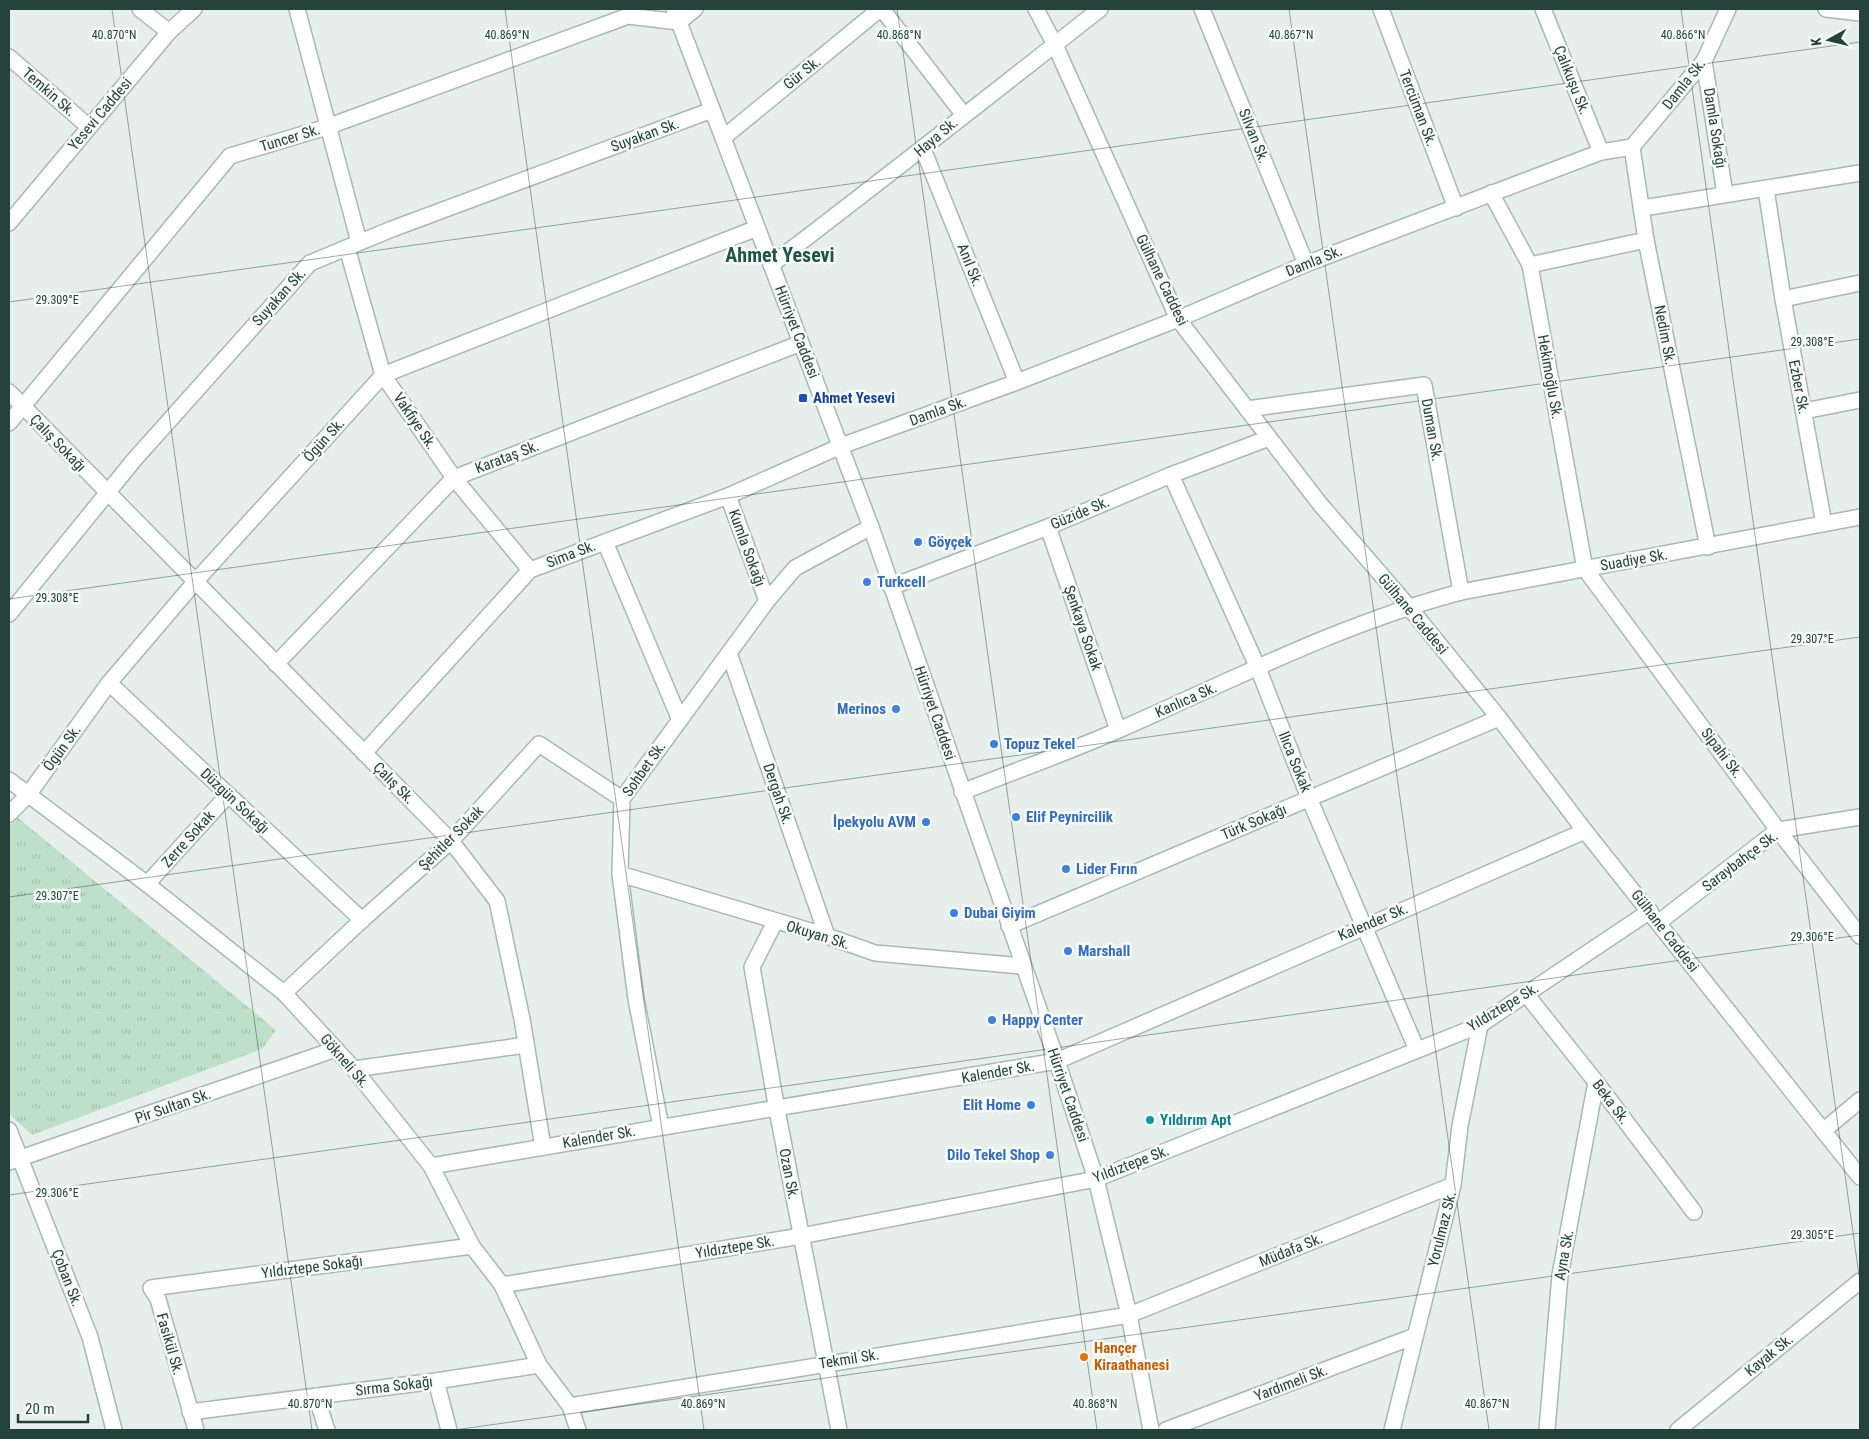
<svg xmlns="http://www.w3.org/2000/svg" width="1869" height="1439" viewBox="0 0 1869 1439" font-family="'Roboto Condensed',sans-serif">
  <defs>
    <pattern id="grass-tufts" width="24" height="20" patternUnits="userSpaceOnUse" patternTransform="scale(1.25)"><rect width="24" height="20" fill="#bfe0c8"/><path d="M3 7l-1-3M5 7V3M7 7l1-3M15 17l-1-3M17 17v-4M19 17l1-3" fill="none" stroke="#a4c1ad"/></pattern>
  </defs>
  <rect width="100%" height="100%" fill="#e6efeb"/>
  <path fill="url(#grass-tufts)" d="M17,817L276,1030L262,1049L32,1135L9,1114V825Z"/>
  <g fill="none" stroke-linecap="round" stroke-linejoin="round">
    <g stroke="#a8b8b2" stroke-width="18">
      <g id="minor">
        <path d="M140,9L169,32"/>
        <path d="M297,9L359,242"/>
        <path d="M882,9L963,114"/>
        <path d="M1036,9L1055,45L1178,319L1320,504L1408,606L1499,718L1585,831L1860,1177"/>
        <path d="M1202,9L1306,264"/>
        <path d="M1381,9L1456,208"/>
        <path d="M1543,9L1601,152"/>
        <path d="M9,57L89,127"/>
        <path d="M1704,61L1725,194"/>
        <path d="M723,138L880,9"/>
        <path d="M1632,147L1646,240"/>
        <path d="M923,149L1017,382"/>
        <path d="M1766,189L1783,299L1824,524"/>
        <path d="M1491,193L1530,265L1585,569L1778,830L1860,936"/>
        <path d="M1643,208L1860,173"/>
        <path d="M347,248L383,375L454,478L530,570"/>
        <path d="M771,265C882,180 991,95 1100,9"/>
        <path d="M1530,265L1646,240L1708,547"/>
        <path d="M1783,299L1860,283"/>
        <path d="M9,392L451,841L497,901L522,1019L543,1147"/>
        <path d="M1247,409L1424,385L1461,592"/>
        <path d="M1804,411L1860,400"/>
        <path d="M9,423L230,156L327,127L628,16L679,22L695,9"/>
        <path d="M1171,475L1258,668L1309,798L1417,1050"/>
        <path d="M728,496L767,601"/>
        <path d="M1048,527L1118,730"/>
        <path d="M605,542L680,720"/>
        <path d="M891,587L1048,527L1171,475L1269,438"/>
        <path d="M9,614L134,460L310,263L392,229L712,110"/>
        <path d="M729,653L827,936"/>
        <path d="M276,664L454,478L801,343"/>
        <path d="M109,683L362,920"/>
        <path d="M364,753L530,570L728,496L841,446L1017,382L1178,319L1306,264L1601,152L1632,147L1704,61L1728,9"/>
        <path d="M9,780L147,884L284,993L354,1069L431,1166L472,1246L502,1285L539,1365L570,1406L578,1430"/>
        <path d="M962,792C1015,771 1069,752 1121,729C1232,680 1343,623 1461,592L1860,517"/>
        <path d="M9,814L28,795L109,683L195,582L383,375L757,228"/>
        <path d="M620,874L827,936L875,953L1022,966"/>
        <path d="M147,884L228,795"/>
        <path d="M775,922L752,967L777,1110L839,1430"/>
        <path d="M1659,922L1778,830L1860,817"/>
        <path d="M1009,926L1499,718"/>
        <path d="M284,993L362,920L451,841L539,744L622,799"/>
        <path d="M1526,994L1596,1082L1694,1212"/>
        <path d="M354,1069L526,1045"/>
        <path d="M661,1127L636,999L620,874L622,799L767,601L795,568L871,527"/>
        <path d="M9,1130L90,1337L114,1430"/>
        <path d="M1823,1131L1860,1100"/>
        <path d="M9,1162L336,1049"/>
        <path d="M431,1166L1057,1061L1585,831"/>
        <path d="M502,1285L801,1236L1096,1179L1480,1025L1650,911"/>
        <path d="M436,1381L449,1430"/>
        <path d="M316,1396L327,1430"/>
        <path d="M570,1406L1129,1315L1453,1185"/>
        <path d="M190,1412L436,1381L539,1365"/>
        <path d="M196,1430L158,1299L151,1288L472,1246"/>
        <path d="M1166,1430L1415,1336"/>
        <path d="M1392,1430L1453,1185L1460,1126L1480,1025"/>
        <path d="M1547,1430L1560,1275L1596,1082"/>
        <path d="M1678,1430L1860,1281"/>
      </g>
    </g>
    <g stroke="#a8b8b2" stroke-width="18">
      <g id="tertiary">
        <path d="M674,9L871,527L1057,1061L1096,1179L1129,1315L1151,1430"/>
        <path d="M1826,9L1860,13"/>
        <path d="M9,223L169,32L194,9"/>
      </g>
    </g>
    <use href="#minor" stroke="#fff" stroke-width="15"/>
    <use href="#tertiary" stroke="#fff" stroke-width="15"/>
  </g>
  <path fill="none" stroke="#24423a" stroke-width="1" stroke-opacity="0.45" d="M112,9L312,1430M505,9L704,1430M897,9L1097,1430M1289,9L1489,1430M1681,9L1860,1282M9,302L1860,42M9,599L1860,339M9,897L1860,637M9,1195L1860,935M454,1430L1860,1233"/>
  <rect fill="#1a4fb4" stroke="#f7fbf9" stroke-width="2" x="798" y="393" width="10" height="10" rx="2.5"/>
  <g fill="#3f7fe0" stroke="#f7fbf9" stroke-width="2">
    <circle cx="918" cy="542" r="5"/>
    <circle cx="867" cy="582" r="5"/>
    <circle cx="896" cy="709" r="5"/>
    <circle cx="994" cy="744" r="5"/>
    <circle cx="1016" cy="817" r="5"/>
    <circle cx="926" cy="822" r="5"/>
    <circle cx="1066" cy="869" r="5"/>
    <circle cx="954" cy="913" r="5"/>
    <circle cx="1068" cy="951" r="5"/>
    <circle cx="992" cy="1020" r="5"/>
    <circle cx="1031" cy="1105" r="5"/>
    <circle cx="1050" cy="1155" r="5"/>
  </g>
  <circle fill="#0f9aa8" stroke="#f7fbf9" stroke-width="2" cx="1150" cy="1120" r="5"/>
  <circle fill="#e8710a" stroke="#f7fbf9" stroke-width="2" cx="1084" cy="1357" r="5"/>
  <g text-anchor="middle" stroke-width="5" stroke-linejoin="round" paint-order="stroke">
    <g font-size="15" fill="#24423a" stroke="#f7fbf9">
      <text transform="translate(802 73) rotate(-39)" y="5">Gür Sk.</text>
      <text transform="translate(1572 80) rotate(68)" y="5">Çalıkuşu Sk.</text>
      <text transform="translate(1684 84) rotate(-52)" y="5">Damla Sk.</text>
      <text transform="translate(49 92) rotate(41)" y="5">Temkin Sk.</text>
      <text transform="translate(1418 108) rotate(69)" y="5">Tercüman Sk.</text>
      <text transform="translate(100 114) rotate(-50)" y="5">Yesevi Caddesi</text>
      <text transform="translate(1715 128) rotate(81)" y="5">Damla Sokağı</text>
      <text transform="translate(645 135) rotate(-20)" y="5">Suyakan Sk.</text>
      <text transform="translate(1254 136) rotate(68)" y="5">Silvan Sk.</text>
      <text transform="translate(936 137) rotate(-40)" y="5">Haya Sk.</text>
      <text transform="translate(290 138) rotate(-17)" y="5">Tuncer Sk.</text>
      <text transform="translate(1314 261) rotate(-22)" y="5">Damla Sk.</text>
      <text transform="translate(970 265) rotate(68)" y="5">Anıl Sk.</text>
      <text transform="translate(1162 280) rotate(64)" y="5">Gülhane Caddesi</text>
      <text transform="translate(279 297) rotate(-48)" y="5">Suyakan Sk.</text>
      <text transform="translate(797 332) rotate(69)" y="5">Hürriyet Caddesi</text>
      <text transform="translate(1665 335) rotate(79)" y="5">Nedim Sk.</text>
      <text transform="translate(1550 377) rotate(80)" y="5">Hekimoğlu Sk.</text>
      <text transform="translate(1799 387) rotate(79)" y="5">Ezber Sk.</text>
      <text transform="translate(938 411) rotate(-20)" y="5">Damla Sk.</text>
      <text transform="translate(415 421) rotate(56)" y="5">Vakfiye Sk.</text>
      <text transform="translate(1432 430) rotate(80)" y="5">Duman Sk.</text>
      <text transform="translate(324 440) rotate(-48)" y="5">Ögün Sk.</text>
      <text transform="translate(58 443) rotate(46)" y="5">Çalış Sokağı</text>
      <text transform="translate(507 457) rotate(-21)" y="5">Karataş Sk.</text>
      <text transform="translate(1080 513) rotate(-23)" y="5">Güzide Sk.</text>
      <text transform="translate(747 548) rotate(70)" y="5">Kumla Sokağı</text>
      <text transform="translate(571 554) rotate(-21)" y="5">Sima Sk.</text>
      <text transform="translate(1634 560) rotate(-10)" y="5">Suadiye Sk.</text>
      <text transform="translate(1413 614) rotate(50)" y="5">Gülhane Caddesi</text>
      <text transform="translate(1083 628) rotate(71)" y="5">Şenkaya Sokak</text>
      <text transform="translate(1186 700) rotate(-24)" y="5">Kanlıca Sk.</text>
      <text transform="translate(935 713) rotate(71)" y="5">Hürriyet Caddesi</text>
      <text transform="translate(62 748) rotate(-54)" y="5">Ögün Sk.</text>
      <text transform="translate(1722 753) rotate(53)" y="5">Sipahi Sk.</text>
      <text transform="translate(1295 762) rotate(68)" y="5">llıca Sokak</text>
      <text transform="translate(644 769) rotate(-55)" y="5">Sohbet Sk.</text>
      <text transform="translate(394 783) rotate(45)" y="5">Çalış Sk.</text>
      <text transform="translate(778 794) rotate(71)" y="5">Dergah Sk.</text>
      <text transform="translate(235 801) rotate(43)" y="5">Düzgün Sokağı</text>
      <text transform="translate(1254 822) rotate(-23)" y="5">Türk Sokağı</text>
      <text transform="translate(451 838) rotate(-45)" y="5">Şehitler Sokak</text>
      <text transform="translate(188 839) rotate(-48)" y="5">Zerre Sokak</text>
      <text transform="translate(1740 861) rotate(-37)" y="5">Saraybahçe Sk.</text>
      <text transform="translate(1373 922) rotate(-23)" y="5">Kalender Sk.</text>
      <text transform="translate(1665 931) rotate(52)" y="5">Gülhane Caddesi</text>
      <text transform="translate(818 935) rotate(17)" y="5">Okuyan Sk.</text>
      <text transform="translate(1503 1007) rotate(-31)" y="5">Yıldıztepe Sk.</text>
      <text transform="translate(345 1061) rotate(49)" y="5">Gökneli Sk.</text>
      <text transform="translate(998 1072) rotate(-10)" y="5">Kalender Sk.</text>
      <text transform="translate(1068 1095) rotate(71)" y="5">Hürriyet Caddesi</text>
      <text transform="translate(1611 1102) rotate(53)" y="5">Beka Sk.</text>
      <text transform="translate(173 1106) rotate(-19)" y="5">Pir Sultan Sk.</text>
      <text transform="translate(599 1137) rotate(-10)" y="5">Kalender Sk.</text>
      <text transform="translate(1131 1164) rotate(-21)" y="5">Yıldıztepe Sk.</text>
      <text transform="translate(789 1174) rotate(79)" y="5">Ozan Sk.</text>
      <text transform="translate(1442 1229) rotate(-76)" y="5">Yorulmaz Sk.</text>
      <text transform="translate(735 1247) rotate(-9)" y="5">Yıldıztepe Sk.</text>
      <text transform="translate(1291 1250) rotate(-22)" y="5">Müdafa Sk.</text>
      <text transform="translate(1564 1255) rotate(-80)" y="5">Ayna Sk.</text>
      <text transform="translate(312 1267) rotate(-7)" y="5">Yıldıztepe Sokağı</text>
      <text transform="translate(67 1278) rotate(69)" y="5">Çoban Sk.</text>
      <text transform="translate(170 1344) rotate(74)" y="5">Fasikül Sk.</text>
      <text transform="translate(1769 1355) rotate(-39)" y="5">Kayak Sk.</text>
      <text transform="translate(849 1359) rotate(-9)" y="5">Tekmil Sk.</text>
      <text transform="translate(1291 1383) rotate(-21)" y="5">Yardımeli Sk.</text>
      <text transform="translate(394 1386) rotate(-7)" y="5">Sırma Sokağı</text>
    </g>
    <g font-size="15" font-weight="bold" fill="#164399" stroke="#f7fbf9" text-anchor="start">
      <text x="813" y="403">Ahmet Yesevi</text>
    </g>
    <g font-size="15" font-weight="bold" fill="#366cbe" stroke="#f7fbf9" text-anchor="start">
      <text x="928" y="547">Göyçek</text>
      <text x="877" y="587">Turkcell</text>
      <text x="886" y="714" text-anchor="end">Merinos</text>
      <text x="1004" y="749">Topuz Tekel</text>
      <text x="1026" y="822">Elif Peynircilik</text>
      <text x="916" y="827" text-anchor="end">İpekyolu AVM</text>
      <text x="1076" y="874">Lider Fırın</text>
      <text x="964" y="918">Dubai Giyim</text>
      <text x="1078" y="956">Marshall</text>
      <text x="1002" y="1025">Happy Center</text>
      <text x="1021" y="1110" text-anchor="end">Elit Home</text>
      <text x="1040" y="1160" text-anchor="end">Dilo Tekel Shop</text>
    </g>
    <g font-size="15" font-weight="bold" fill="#0d838f" stroke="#f7fbf9" text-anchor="start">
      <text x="1160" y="1125">Yıldırım Apt</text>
    </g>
    <g font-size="15" font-weight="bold" fill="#c56008" stroke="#f7fbf9" text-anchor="start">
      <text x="1094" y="1353">Hançer<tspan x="1094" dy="17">Kiraathanesi</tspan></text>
    </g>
    <g font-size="20" font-weight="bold" fill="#1f5548" stroke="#f7fbf9">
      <text x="780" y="262">Ahmet Yesevi</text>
    </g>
  </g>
  <g font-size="12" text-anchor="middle" fill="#24423a" stroke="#f7fbf9" stroke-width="5" stroke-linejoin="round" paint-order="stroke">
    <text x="114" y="39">40.870°N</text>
    <text x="507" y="39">40.869°N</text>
    <text x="899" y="39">40.868°N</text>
    <text x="1291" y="39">40.867°N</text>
    <text x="1683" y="39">40.866°N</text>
    <text x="57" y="304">29.309°E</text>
    <text x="1812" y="346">29.308°E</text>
    <text x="57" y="602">29.308°E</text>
    <text x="1812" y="643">29.307°E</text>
    <text x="57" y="900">29.307°E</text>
    <text x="1812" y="941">29.306°E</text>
    <text x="57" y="1197">29.306°E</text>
    <text x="1812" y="1239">29.305°E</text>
    <text x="310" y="1408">40.870°N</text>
    <text x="703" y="1408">40.869°N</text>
    <text x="1095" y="1408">40.868°N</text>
    <text x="1487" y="1408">40.867°N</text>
  </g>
  <rect width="1869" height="1439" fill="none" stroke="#24423a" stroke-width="20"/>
  <g transform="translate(1829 40) rotate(262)" stroke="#f7fbf9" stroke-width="4" paint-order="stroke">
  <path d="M0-4L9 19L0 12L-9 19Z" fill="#24423a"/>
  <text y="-8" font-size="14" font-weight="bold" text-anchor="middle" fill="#24423a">K</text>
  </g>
  <path d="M18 1414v8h70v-8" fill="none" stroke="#24423a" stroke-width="2.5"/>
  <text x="25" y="1414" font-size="15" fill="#24423a" stroke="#f7fbf9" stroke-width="4" paint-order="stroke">20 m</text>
</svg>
